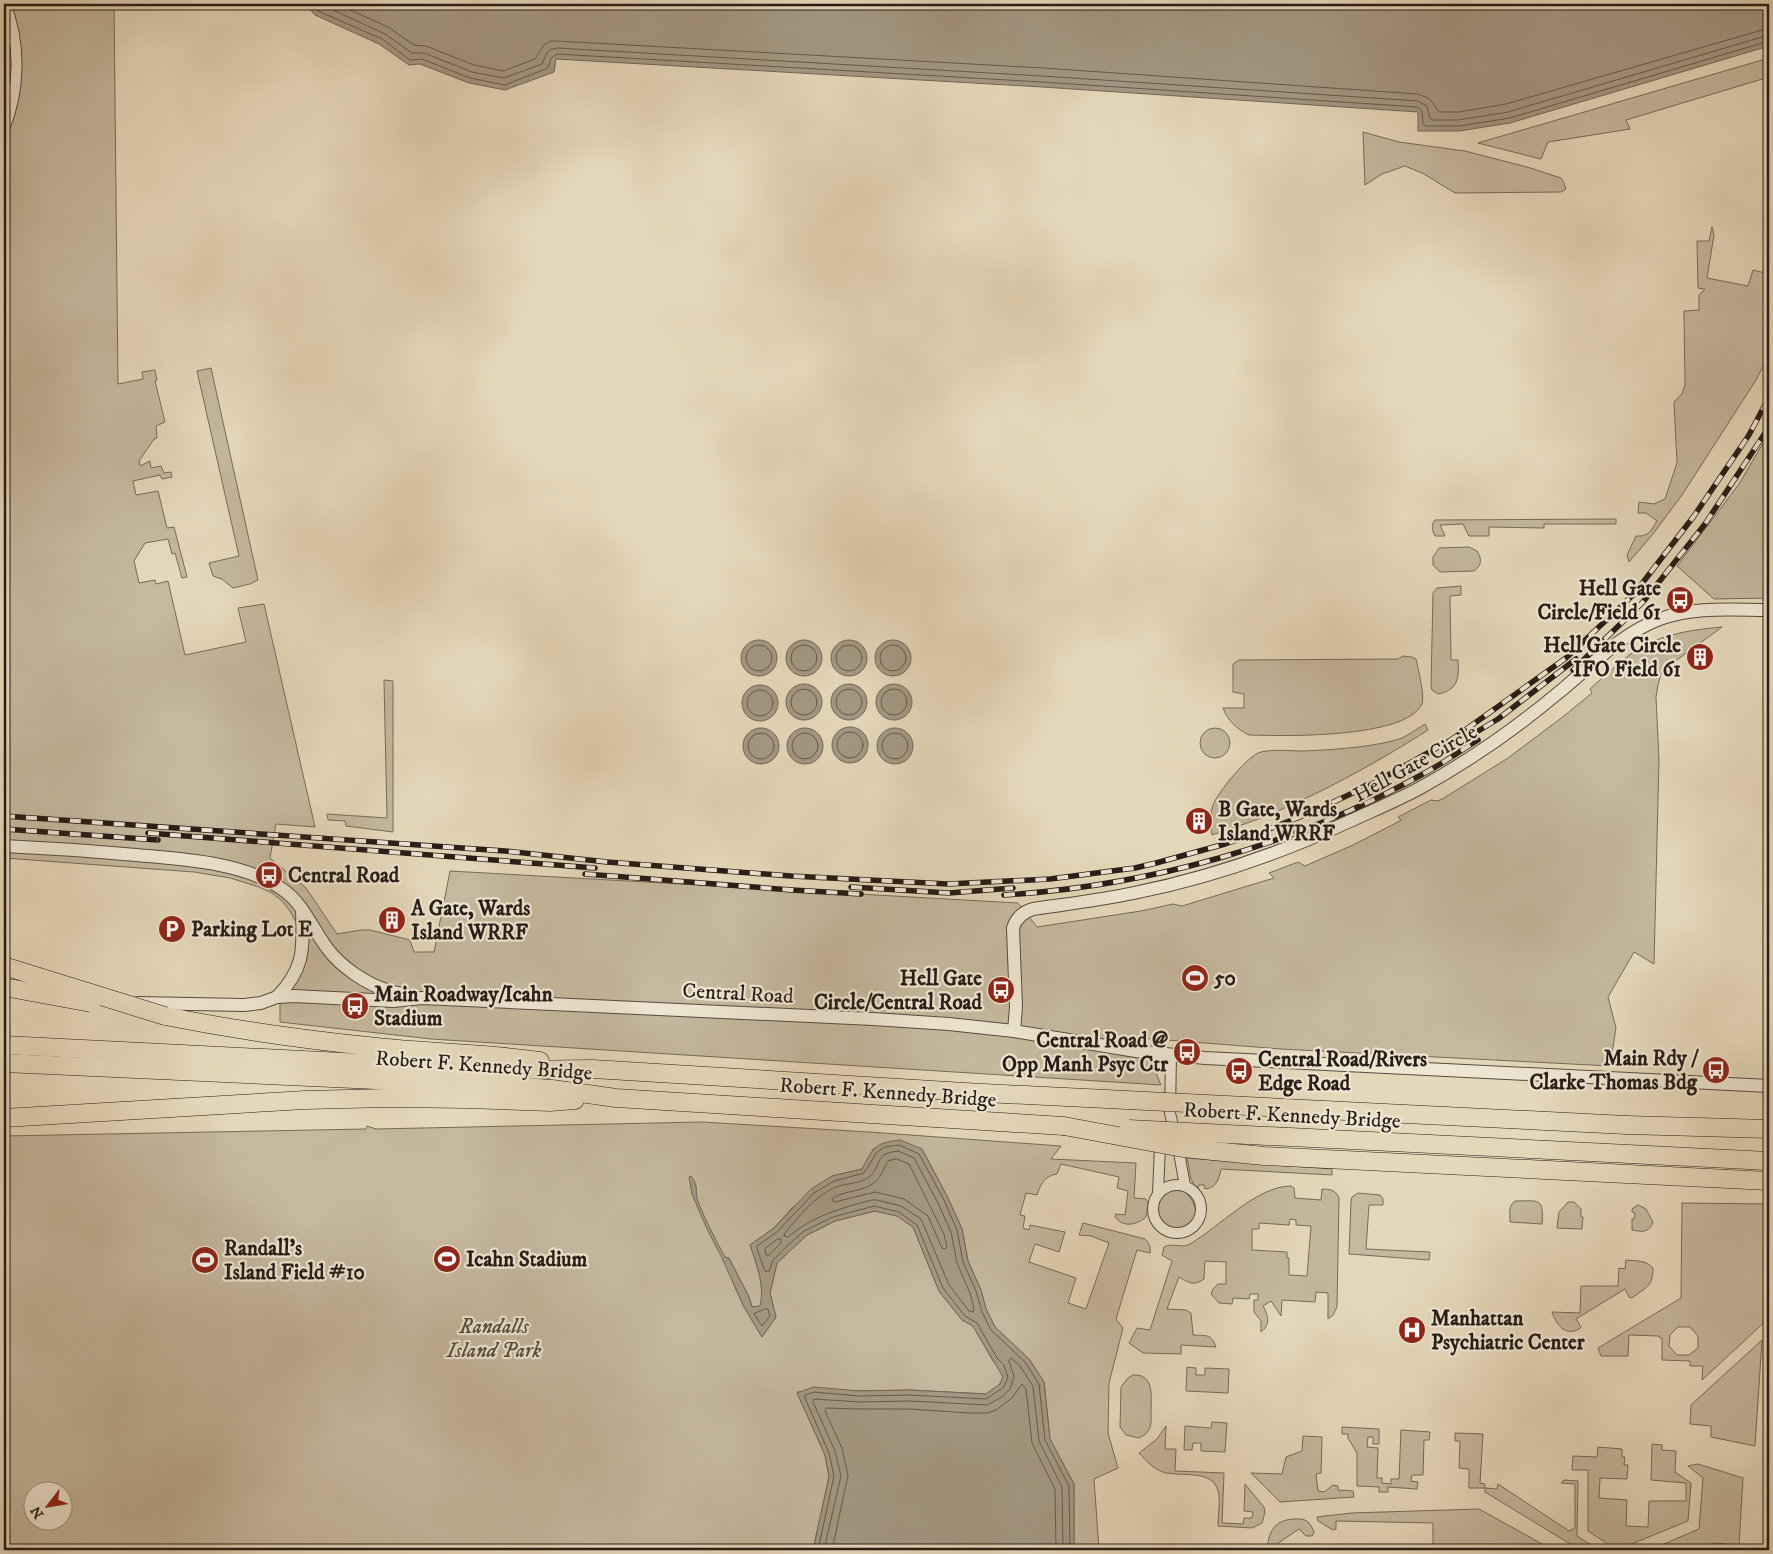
<svg xmlns="http://www.w3.org/2000/svg" width="1773" height="1554" viewBox="0 0 1773 1554" font-family="'IM FELL DW Pica',serif">
  <rect width="100%" height="100%" fill="#e5d8ba"/>
  <filter id="stains"><feTurbulence type="fractalNoise" baseFrequency=".004" numOctaves="4"/><feColorMatrix values="0 0 0 0 .2 0 0 0 0 .09 0 0 0 0 .02 0 0 0 .5 -.17"/></filter>
  <radialGradient id="worn" r=".72"><stop offset=".6" stop-color="#630" stop-opacity="0"/><stop offset="1" stop-color="#630" stop-opacity=".3"/></radialGradient>
  <g fill="#c5b89e" stroke="#766a5a" fill-rule="evenodd">
    <path d="M4,4H114L118,384L143,379L142,372L155,370L157,380L155,381L165,422L156,426L157,438L154,439L139,461L140,466L150,461L151,468L161,466L164,473L171,472L172,477L162,479L160,475L133,481L136,495L158,491L167,528L174,527L187,577L182,578L175,553L172,554L168,539L145,543L134,561L139,583L155,580L156,584L168,581L185,655L246,642L238,608L264,604L315,827L276,824L270,858L306,888L337,934L361,930H370L410,940L414,952H434L450,871L1018,903L1037,927L1141,911L1173,904L1182,906L1274,878L1269,873L1298,862L1305,866L1353,845L1396,823L1401,820L1398,817L1431,800L1438,801L1444,798L1508,758L1564,716L1592,693L1590,689C1602,678 1615,666 1628,656C1655,635 1689,630 1722,627L1670,665L1661,674L1658,685L1656,697L1659,760L1654,964L1634,952L1608,997L1616,1028L1610,1066L1281,1049L1141,1038L1161,1085L431,1039L280,1022V985L294,966L299,936L296,922L290,911L282,901L272,893L259,887L230,878L194,872L4,858Z"/>
    <path d="M1769,58V77L1626,120L1630,129L1548,142L1541,159L1478,143Z"/>
    <path d="M1363,132L1399,142L1465,151L1527,167L1561,178L1564,183L1566,189L1561,192L1455,193L1424,174L1405,166L1382,174L1365,185Z"/>
    <path d="M1712,227L1714,235L1707,278L1748,286L1753,270L1769,274V355L1756,380L1682,495L1653,534L1629,562L1627,555L1636,536C1648,537 1651,531 1657,521L1646,513H1638L1639,502L1654,504L1665,499L1677,463L1674,402L1682,394L1685,385L1684,311L1699,310V295L1705,289L1698,288L1697,241H1709Z"/>
    <path d="M211,368L258,580L250,584L233,588L222,579L213,576L209,563L239,556L197,371Z"/>
    <path d="M1769,433V598L1714,599L1677,566L1739,484Z"/>
    <path d="M1616,519V524H1544V528L1489,527V536H1469L1463,524L1440,525L1445,536H1435C1432,530 1431,524 1435,520Z"/>
    <path d="M1469,547L1477,551C1482,559 1482,565 1474,571L1440,572L1433,565V557L1439,548Z"/>
    <path d="M1461,586V595L1450,596L1451,660H1458C1459,677 1459,690 1438,694L1432,690L1431,686L1433,593L1437,588Z"/>
    <path d="M1403,656L1412,657L1416,659C1418,669 1425,696 1422,704C1405,739 1283,736 1249,735C1237,729 1228,721 1223,708H1244V694L1233,692V664L1239,660L1398,659Z"/>
    <path d="M384,680L393,681V832L346,826L345,821L328,820L327,814L387,818Z"/>
    <path d="M1425,724L1428,730C1381,760 1331,788 1280,810C1258,820 1235,827 1212,835C1210,825 1210,814 1213,805C1218,792 1248,755 1261,752C1274,749 1290,751 1303,751C1330,750 1377,747 1402,738C1410,734 1417,729 1425,724Z"/>
    <circle cx="1215" cy="743" r="15"/>
    <path d="M702,1122L869,1132L1061,1146L1051,1159L1136,1163L1134,1198L1146,1199L1148,1204L1146,1217C1137,1225 1123,1228 1115,1217L1116,1214L1125,1215L1128,1191L1117,1188L1119,1177L1061,1164L1057,1174C1044,1176 1041,1184 1037,1195L1026,1193L1020,1215L1025,1216L1023,1228L1029,1230L1030,1225L1065,1232L1059,1252L1035,1244L1029,1262L1076,1278L1068,1303L1086,1309L1109,1243L1091,1236L1079,1235L1083,1223L1145,1239C1149,1243 1151,1247 1150,1253L1137,1250L1116,1319L1123,1328L1109,1383L1108,1433L1118,1468L1094,1479L1099,1550H1074V1484L1050,1439L1044,1382L1029,1359L995,1327L986,1309L981,1290L968,1261L962,1229L948,1198L922,1149L874,1148L862,1169L832,1176L791,1209L774,1228L750,1245C757,1265 764,1284 761,1306L752,1307L749,1297L729,1258L734,1285L744,1307L762,1337L776,1317L770,1293L777,1263L807,1235L835,1221L875,1211L897,1216L913,1227L939,1291L962,1320L973,1326L993,1361L999,1368L1003,1377L1000,1384L986,1394L910,1390L797,1392L825,1455L829,1477L813,1550H4V1136L366,1129L367,1126L376,1129ZM32,1492H62V1522H32Z"/>
    <path d="M1187,1158L1332,1169V1175L1221,1169C1219,1180 1216,1188 1205,1189L1204,1185H1199L1198,1188L1194,1185L1191,1179Z"/>
    <path d="M1291,1186L1294,1188L1295,1198L1321,1200L1322,1189C1330,1189 1336,1190 1339,1198L1337,1307L1333,1315L1328,1319V1293L1316,1292L1315,1302L1282,1300L1281,1316L1271,1301L1263,1306C1268,1315 1271,1324 1261,1332V1321L1254,1312V1300H1258V1294H1250L1249,1299L1233,1298L1232,1304L1219,1303L1211,1294L1213,1289L1218,1284H1226V1262L1205,1261L1204,1279C1193,1287 1188,1282 1179,1277L1167,1309L1186,1310L1191,1313L1193,1335C1206,1336 1211,1333 1216,1347L1181,1345V1354L1143,1353L1129,1343L1137,1328L1150,1330L1172,1261L1162,1255L1164,1247C1172,1242 1182,1249 1190,1244C1219,1227 1257,1186 1291,1186ZM1290,1219L1296,1220V1225L1311,1226L1307,1276L1289,1275V1258H1287V1252L1252,1250V1229H1259V1223L1289,1225Z"/>
    <path d="M1173,1187C1195,1189 1208,1227 1178,1228C1170,1229 1166,1227 1161,1221C1156,1205 1156,1194 1173,1187Z"/>
    <path d="M1358,1193L1380,1195L1383,1199V1205H1369L1366,1249L1430,1252L1429,1260L1349,1254L1351,1201L1352,1197Z"/>
    <path d="M1515,1201C1539,1201 1544,1197 1542,1224L1510,1222C1510,1213 1508,1206 1515,1201Z"/>
    <path d="M1568,1202H1574L1581,1209V1217H1583L1582,1229L1557,1228L1559,1212Z"/>
    <path d="M1682,1203L1769,1204V1318L1702,1380L1703,1366H1690V1361L1662,1360V1338H1660L1659,1336L1629,1335L1628,1356H1601L1598,1348L1681,1298ZM1678,1327H1690L1698,1336V1348L1689,1355H1677L1669,1346L1670,1335Z"/>
    <path d="M1638,1205L1646,1209L1653,1222C1649,1233 1642,1232 1632,1230V1219H1634L1635,1213L1632,1212V1209Z"/>
    <path d="M1626,1260C1636,1261 1646,1260 1653,1268C1653,1287 1646,1287 1632,1298L1629,1297L1625,1289L1576,1319L1581,1327L1579,1329C1565,1337 1556,1324 1552,1312L1580,1313L1581,1286H1618L1619,1268L1625,1269Z"/>
    <path d="M1762,1340L1755,1446L1711,1437V1426L1690,1424L1691,1405Z"/>
    <path d="M1187,1367L1196,1368V1375H1205V1368L1229,1369L1228,1393L1186,1391Z"/>
    <path d="M1133,1375C1155,1374 1151,1397 1151,1412C1151,1418 1152,1426 1148,1431C1146,1435 1142,1436 1139,1438L1126,1435L1120,1427L1121,1387L1128,1378Z"/>
    <path d="M1212,1422L1227,1423L1225,1452L1201,1451V1443H1193L1192,1450H1184L1185,1426L1211,1428Z"/>
    <path d="M1166,1426L1165,1449H1176L1175,1471L1224,1473L1222,1523L1243,1524L1244,1518H1252L1253,1512L1244,1511L1245,1484L1264,1507L1265,1512L1262,1523L1252,1528L1218,1526C1218,1516 1220,1505 1219,1495C1215,1467 1182,1478 1163,1472C1153,1469 1146,1460 1139,1453L1157,1439Z"/>
    <path d="M1342,1427L1379,1429V1444H1373V1437H1368L1367,1447L1378,1448L1377,1478H1382V1483L1391,1484V1479H1399L1401,1430L1430,1432L1429,1440H1424L1423,1475H1412L1411,1481L1418,1482L1417,1489L1388,1487V1492H1379V1487L1357,1486V1453L1348,1438V1434H1342Z"/>
    <path d="M1455,1433L1483,1434L1480,1483L1485,1484V1488L1497,1489L1498,1484L1569,1531L1575,1528V1484L1561,1483L1564,1480L1578,1481L1577,1536L1599,1550H1580L1485,1492V1488H1469V1469L1459,1468L1460,1441H1455Z"/>
    <path d="M1303,1436L1322,1437L1321,1473L1316,1474L1318,1491L1324,1492L1333,1485L1338,1486V1490L1353,1491L1354,1497L1280,1502L1251,1473L1282,1474L1286,1457L1302,1451Z"/>
    <path d="M1652,1444L1662,1445V1450L1676,1451L1675,1472L1691,1483L1688,1521L1617,1550L1588,1531V1470H1572L1573,1456L1597,1457L1598,1447L1622,1449V1457H1625L1624,1465H1628L1627,1479L1600,1478L1599,1498L1627,1500L1626,1526L1648,1527L1649,1501H1686V1483L1651,1480Z"/>
    <path d="M1698,1464L1743,1478L1739,1545L1713,1543L1703,1550H1650L1699,1529L1703,1478L1688,1466Z"/>
    <path d="M1479,1509L1553,1550H1433V1523L1336,1521V1529L1333,1530L1318,1521L1317,1517L1351,1513Z"/>
    <path d="M1302,1519C1309,1521 1311,1525 1314,1532L1312,1536H1306L1299,1529L1277,1544L1281,1550H1267C1269,1526 1278,1518 1302,1519Z"/>
  </g>
  <g fill="#a49883" stroke="#726658">
    <path d="M305,4H1769V46L1510,123L1459,131H1418V112L1042,87L556,59L554,72L505,90L469,83L420,64L409,65L379,44L315,15Z"/>
    <circle cx="849" cy="658" r="18"/>
    <circle cx="893" cy="658" r="18"/>
    <circle cx="804" cy="658" r="18"/>
    <circle cx="759" cy="658" r="18"/>
    <circle cx="804" cy="702" r="18"/>
    <circle cx="849" cy="702" r="18"/>
    <circle cx="894" cy="702" r="18"/>
    <circle cx="760" cy="703" r="18"/>
    <circle cx="850" cy="745" r="18"/>
    <circle cx="761" cy="746" r="18"/>
    <circle cx="805" cy="746" r="18"/>
    <circle cx="895" cy="746" r="18"/>
    <path d="M900,1140L922,1149L948,1198L962,1229L968,1261L981,1290L986,1309L995,1327L1029,1359L1044,1382L1050,1439L1074,1484V1550H813L829,1477L825,1455L797,1393L813,1387L860,1391L910,1390L986,1394L1000,1384L1003,1377L973,1326L962,1320L939,1291L913,1227L897,1216L875,1211L835,1221L807,1235L777,1263L770,1293L776,1317L762,1337L744,1307L722,1258L707,1229L692,1194L689,1177L691,1176C700,1188 694,1191 698,1202C706,1221 715,1239 725,1257L729,1258L749,1297L752,1307L760,1306C765,1285 757,1265 750,1245L774,1228L811,1189L832,1176L862,1169C874,1147 874,1143 900,1140Z"/>
  </g>
  <g fill="none" stroke-linecap="round" stroke-linejoin="round">
    <g stroke="#665a4d" stroke-width="1">
      <path d="M312,4L318,11L382,39L410,60L422,59L470,78L505,85L548,68L551,58L557,54L1042,82L1417,107L1422,111L1423,124L1426,126H1459L1510,118L1769,41"/>
      <path d="M320,4L385,34L412,53H424L472,72L504,78L542,64C546,56 546,49 557,48L1042,76L1418,101L1427,106L1430,118L1432,120H1458L1508,112L1769,35"/>
      <path d="M337,4L388,27L414,45L426,46L474,65L503,71L535,59L544,45L551,41H557L1043,68L1418,94L1430,99L1439,112H1458L1506,104L1769,28"/>
      <circle cx="849" cy="658" r="13"/>
      <circle cx="893" cy="658" r="13"/>
      <circle cx="804" cy="658" r="13"/>
      <circle cx="759" cy="658" r="13"/>
      <circle cx="804" cy="702" r="13"/>
      <circle cx="849" cy="702" r="13"/>
      <circle cx="894" cy="702" r="13"/>
      <circle cx="760" cy="703" r="13"/>
      <circle cx="850" cy="745" r="13"/>
      <circle cx="761" cy="746" r="13"/>
      <circle cx="805" cy="746" r="13"/>
      <circle cx="895" cy="746" r="13"/>
      <path d="M898,1151L914,1158L938,1203L951,1232L957,1263L970,1293L974,1309L973,1312L969,1311L949,1285L921,1219L901,1206L877,1200H872C841,1208 813,1216 788,1237L784,1236L785,1233C799,1216 815,1196 836,1187C846,1183 860,1184 869,1177C883,1166 872,1154 898,1151Z"/>
      <path d="M897,1159L909,1164L944,1234L947,1247L945,1249L942,1248L928,1216L904,1199L875,1192L835,1202L832,1201L833,1198C845,1190 864,1192 875,1182C881,1177 884,1168 888,1161Z"/>
      <path d="M778,1239H781V1243L769,1255H766L765,1249Z"/>
      <path d="M765,1309H768L770,1316L762,1326L754,1314Z"/>
      <path d="M818,1550L834,1476L829,1453L805,1398V1395L814,1392L860,1396L910,1395L986,1399L1003,1388L1008,1378L1004,1365L997,1358L977,1323L965,1316L943,1288L917,1225L899,1212L874,1206L833,1217L804,1231L788,1245L773,1260L769,1272L765,1271L757,1249V1246L777,1232L814,1193L834,1181L864,1173L877,1152L885,1147L899,1145L919,1154L944,1200L957,1230L963,1262L976,1291L982,1312L991,1330L1025,1362L1039,1384L1045,1440L1069,1486L1070,1550"/>
      <path d="M824,1550L841,1476L835,1451L813,1402L814,1399L860,1402L910,1401L987,1405L1002,1397L1010,1389L1014,1376L1009,1361L1011,1358L1020,1366L1033,1386L1039,1441L1062,1487L1063,1550"/>
      <path d="M832,1550L848,1475L842,1448L825,1411L826,1408L860,1409H910L968,1413H988L996,1410L1012,1398L1022,1384L1026,1389L1032,1443L1055,1489L1056,1550"/>
    </g>
    <g stroke="#564b40" stroke-width="12">
      <g id="minor">
        <path d="M4,129C20,91 21,42 5,4"/>
        <path d="M1171,1055L1170,1113L1178,1147L1185,1186"/>
        <circle cx="1177" cy="1209" r="24"/>
        <path d="M1158,1194L1160,1146L1162,1141"/>
      </g>
    </g>
    <g stroke="#564b40" stroke-width="14">
      <g id="tertiary">
        <path d="M4,846C48,848 92,851 136,855C181,859 243,862 282,889C303,903 312,928 327,948C341,967 366,984 389,991C396,993 403,994 411,996"/>
        <path d="M277,997C306,967 303,947 302,909"/>
        <path d="M138,1003L244,1005L261,1003L277,997L294,996L393,1001L422,998L873,1019L949,1024L1014,1031L1136,1051L1205,1058L1769,1086"/>
        <path d="M1014,1031L1016,1007L1013,928C1016,918 1023,912 1033,909C1067,904 1101,900 1134,893C1209,878 1281,853 1350,821C1374,810 1398,800 1420,788C1469,761 1515,729 1558,693C1590,667 1620,634 1660,619C1694,606 1734,610 1769,610"/>
      </g>
    </g>
    <g stroke="#271c17" stroke-width="19">
      <g id="motorway">
        <path d="M165,1016C235,1030 306,1040 377,1047C431,1053 486,1053 540,1061"/>
        <path d="M4,1045L502,1070L593,1069"/>
        <path d="M4,1063L508,1086L552,1089L616,1098L1064,1126"/>
        <path d="M4,1118L305,1100L388,1098L467,1099L550,1102L575,1100"/>
        <path d="M1627,1125L1769,1129"/>
      </g>
    </g>
    <use href="#minor" stroke="#eee6d2" stroke-width="10"/>
    <use href="#tertiary" stroke="#eee6d2" stroke-width="12"/>
    <use href="#motorway" stroke="#e5d8ba" stroke-width="18"/>
    <g stroke="#271c17" stroke-width="5.5">
      <g id="rail">
        <path d="M1573,670L1643,602L1705,524L1769,427"/>
        <path d="M1465,739L1498,719L1576,659"/>
        <path d="M4,816L505,851L607,862L791,876L948,884L1050,879L1135,868L1156,863L1225,844L1267,830L1312,812L1372,784L1451,740L1566,658L1634,594L1694,516L1749,435L1769,397"/>
        <path d="M4,829L158,840"/>
        <path d="M148,833L595,868"/>
        <path d="M585,874L792,890L861,894"/>
        <path d="M851,887L949,893L1013,888"/>
        <path d="M1004,895C1149,886 1296,845 1423,774C1442,764 1460,751 1478,740"/>
      </g>
    </g>
    <use href="#rail" stroke="#eee6d2" stroke-width="4" stroke-dasharray="11" stroke-linecap="butt"/>
    <g stroke="#271c17" stroke-width="19" stroke-linecap="butt">
      <g id="motorway-bridge">
        <path d="M4,966L165,1016"/>
        <path d="M4,987L91,1003"/>
        <path d="M593,1069L965,1092L1627,1125"/>
        <path d="M1064,1126L1183,1148L1264,1156L1769,1181"/>
        <path d="M1129,1129L1769,1161"/>
      </g>
    </g>
    <use href="#motorway-bridge" stroke="#e5d8ba" stroke-width="18"/>
  </g>
  <defs>
    <g id="bus-disc" transform="scale(1.4375)"><circle r="9.5" fill="#8f2418" stroke="#eee6d2"/><path d="M-5-6H5V4H4V6H2V4H-2V6H-4V4H-5ZM-3.5-4V0h7V-4ZM-3.5 1.2v1.5H-2V1.2ZM2 1.2v1.5H3.5V1.2Z" fill="#fff"/></g>
    <g id="building-disc" transform="scale(1.4375)"><circle r="9.5" fill="#8f2418" stroke="#eee6d2"/><path d="M-4-6H4V6H1V3H-1V6H-4ZM-2.5-4.3h1.7v1.8h-1.7ZM.8-4.3h1.7v1.8H.8ZM-2.5-1h1.7V.8h-1.7ZM.8-1h1.7V.8H.8Z" fill="#fff"/></g>
    <g id="parking-disc" transform="scale(1.4375)"><circle r="9.5" fill="#8f2418" stroke="#eee6d2"/><path d="M-3.5-5.5H1a3.5 3.5 0 0 1 0 7H-1V5.5H-3.5ZM-1-3.4V-.6H.8a1.4 1.4 0 0 0 0-2.8Z" fill="#fff"/></g>
    <g id="stadium-disc" transform="scale(1.4375)"><circle r="9.5" fill="#8f2418" stroke="#eee6d2"/><path d="M0-5a6.5 5 0 1 0 0 10a6.5 5 0 1 0 0-10ZM-3.5-1.8h7v3.6h-7Z" fill="#fff"/></g>
    <g id="hospital-disc" transform="scale(1.4375)"><circle r="9.5" fill="#8f2418" stroke="#eee6d2"/><path d="M-5-5h3v3.5h4V-5h3V5h-3V1.5h-4V5h-3Z" fill="#fff"/></g>
  </defs>
  <g fill-rule="evenodd">
    <use href="#bus-disc" x="1680" y="600"/>
    <use href="#building-disc" x="1700" y="657"/>
    <use href="#building-disc" x="1199" y="821"/>
    <use href="#bus-disc" x="269" y="875"/>
    <use href="#building-disc" x="392" y="920"/>
    <use href="#parking-disc" x="172" y="929"/>
    <use href="#stadium-disc" x="1195" y="978"/>
    <use href="#bus-disc" x="1001" y="990"/>
    <use href="#bus-disc" x="355" y="1006"/>
    <use href="#bus-disc" x="1187" y="1052"/>
    <use href="#bus-disc" x="1716" y="1070"/>
    <use href="#bus-disc" x="1239" y="1071"/>
    <use href="#stadium-disc" x="447" y="1259"/>
    <use href="#stadium-disc" x="205" y="1260"/>
    <use href="#hospital-disc" x="1412" y="1330"/>
  </g>
  <g text-anchor="middle" stroke-width="4.5" stroke-linejoin="round" paint-order="stroke">
    <g font-size="21" font-weight="bold" fill="#271c17" stroke="#eee6d2" text-anchor="start">
      <text x="1661" y="595" text-anchor="end">Hell Gate<tspan x="1661" dy="24">Circle/Field 61</tspan></text>
      <text x="1681" y="652" text-anchor="end">Hell Gate Circle<tspan x="1681" dy="24">IFO Field 61</tspan></text>
      <text x="1218" y="816">B Gate, Wards<tspan x="1218" dy="24">Island WRRF</tspan></text>
      <text x="288" y="882">Central Road</text>
      <text x="411" y="915">A Gate, Wards<tspan x="411" dy="24">Island WRRF</tspan></text>
      <text x="191" y="936">Parking Lot E</text>
      <text x="982" y="985" text-anchor="end">Hell Gate<tspan x="982" dy="24">Circle/Central Road</tspan></text>
      <text x="1214" y="985">50</text>
      <text x="374" y="1001">Main Roadway/Icahn<tspan x="374" dy="24">Stadium</tspan></text>
      <text x="1168" y="1047" text-anchor="end">Central Road @<tspan x="1168" dy="24">Opp Manh Psyc Ctr</tspan></text>
      <text x="1697" y="1065" text-anchor="end">Main Rdy /<tspan x="1697" dy="24">Clarke Thomas Bdg</tspan></text>
      <text x="1258" y="1066">Central Road/Rivers<tspan x="1258" dy="24">Edge Road</tspan></text>
      <text x="224" y="1255">Randall's<tspan x="224" dy="24">Island Field #10</tspan></text>
      <text x="466" y="1266">Icahn Stadium</text>
      <text x="1431" y="1325">Manhattan<tspan x="1431" dy="24">Psychiatric Center</tspan></text>
    </g>
    <g font-size="21" fill="#271c17" stroke="#eee6d2">
      <text transform="translate(1415 763) rotate(-29)" y="7">Hell Gate Circle</text>
      <text transform="translate(738 993) rotate(3)" y="7">Central Road</text>
      <text transform="translate(484 1065) rotate(4)" y="7">Robert F. Kennedy Bridge</text>
      <text transform="translate(888 1092) rotate(4)" y="7">Robert F. Kennedy Bridge</text>
      <text transform="translate(1292 1115) rotate(3)" y="7">Robert F. Kennedy Bridge</text>
    </g>
    <g font-size="21" font-style="italic" fill="#564b40" stroke="#eee6d2">
      <text x="494" y="1333">Randalls<tspan x="494" dy="24">Island Park</tspan></text>
    </g>
  </g>
  <rect width="1773" height="1554" fill="none" stroke="#e5d8ba" stroke-width="20"/>
  <rect x="5" y="5" width="1763" height="1544" fill="none" stroke="#271c17" stroke-width="2.5"/>
  <rect x="10" y="10" width="1753" height="1534" fill="none" stroke="#271c17"/>
  <g transform="translate(48 1506) rotate(239)"><circle r="24" fill="#eee6d2" stroke="#9e9587"/>
  <path d="M0-4L9 19L0 12L-9 19Z" fill="#8f2418"/>
  <text y="-8" font-size="14" font-weight="bold" text-anchor="middle" fill="#271c17">N</text>
  </g>
  <rect width="100%" height="100%" filter="url(#stains)"/>
  <rect width="100%" height="100%" fill="url(#worn)"/>
</svg>
